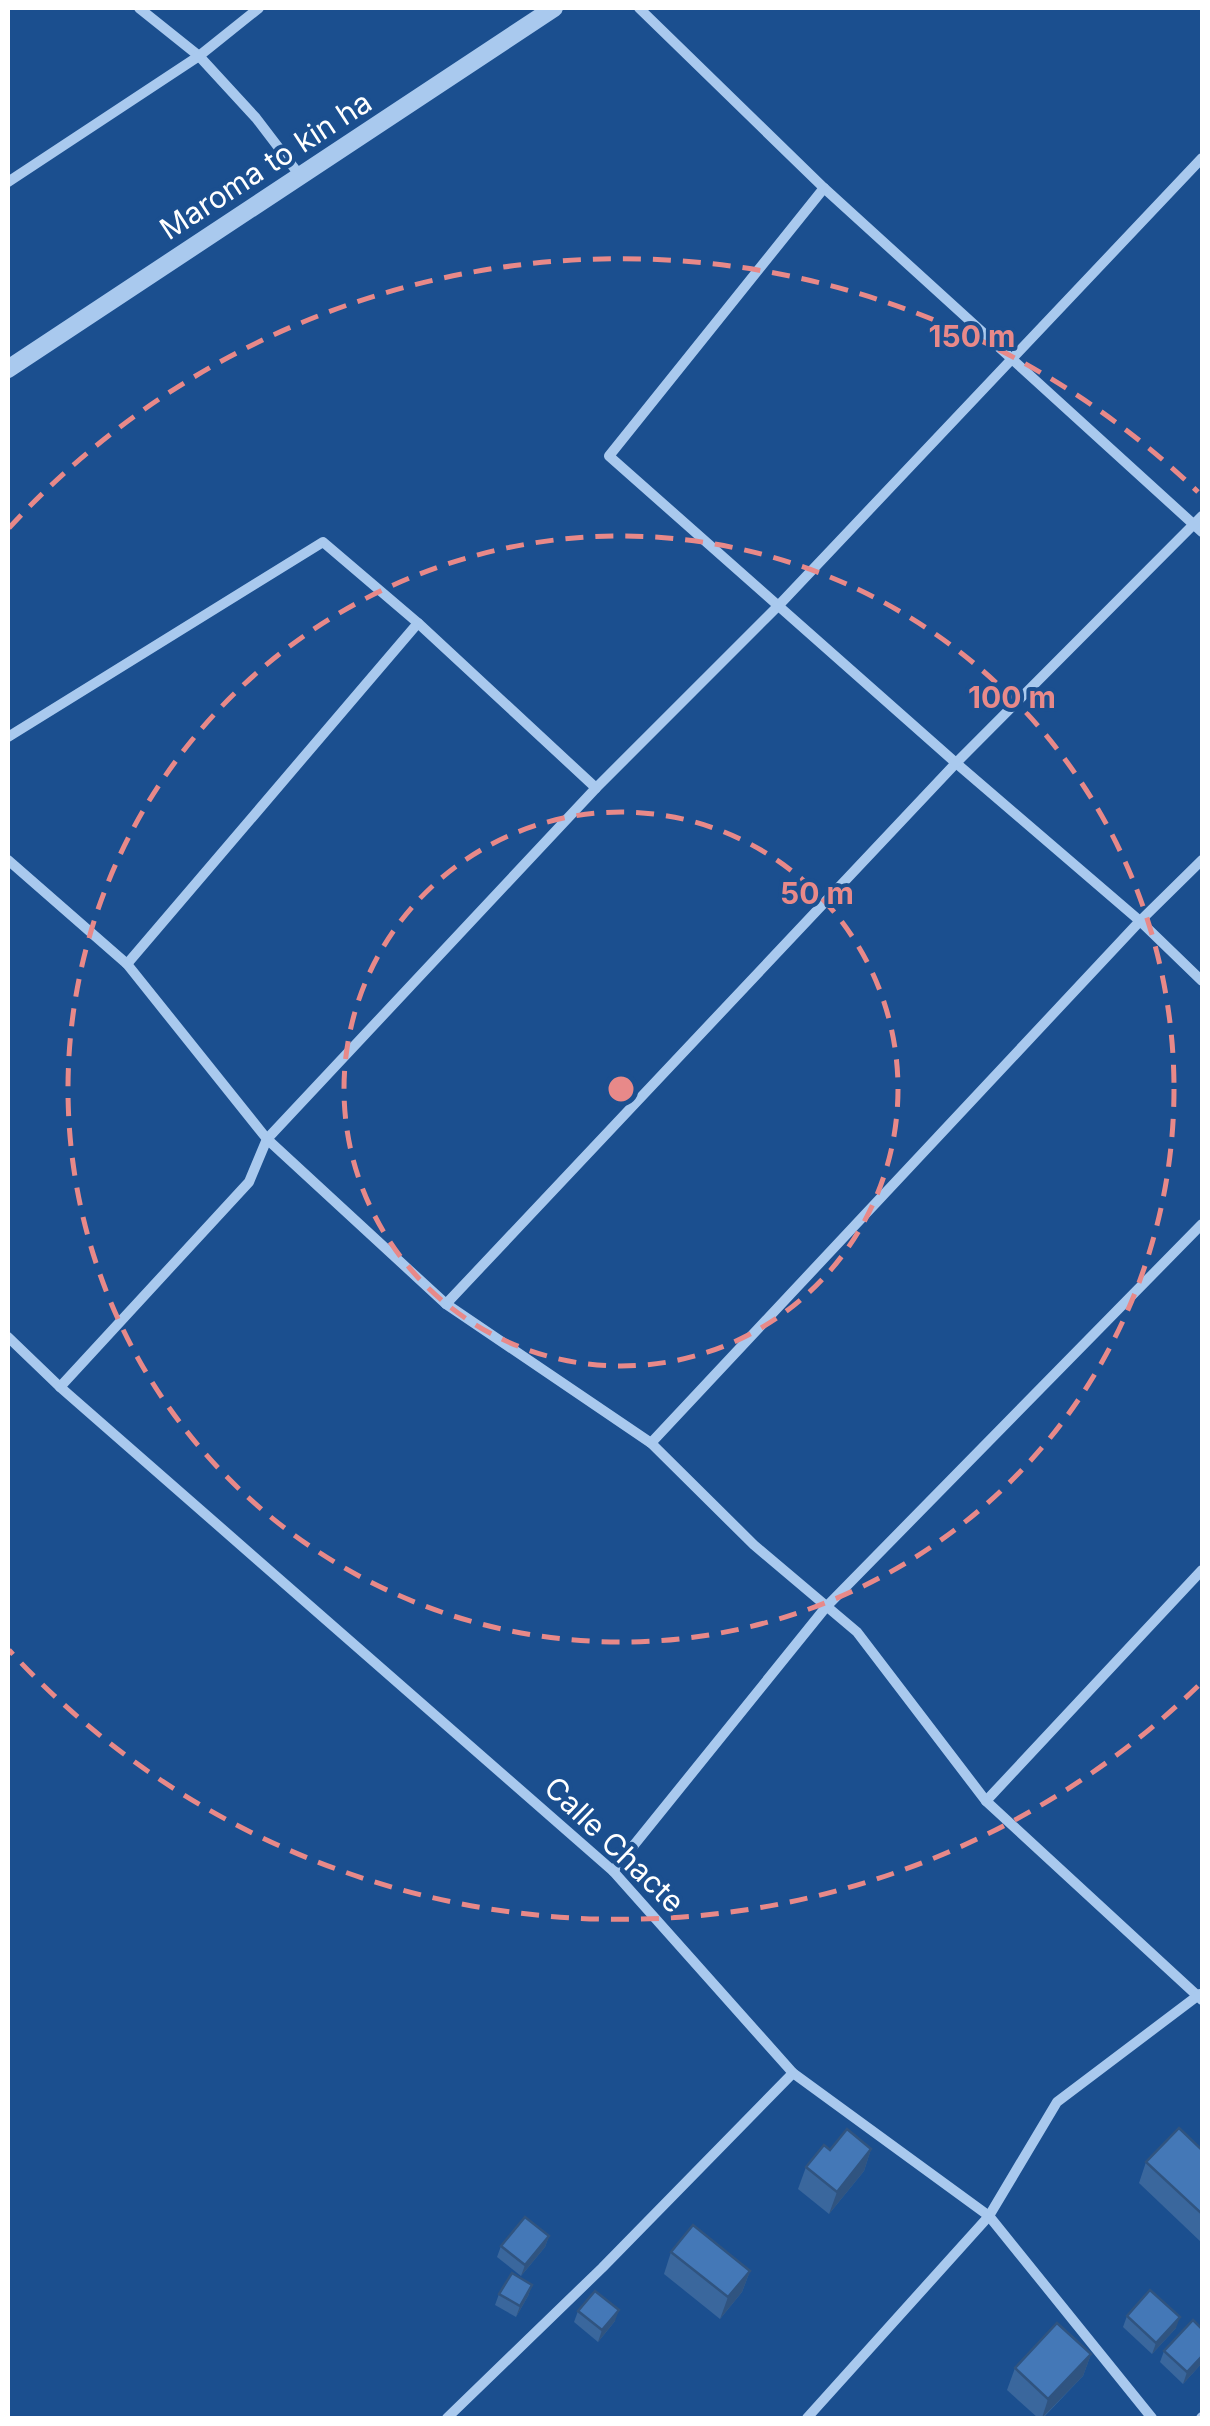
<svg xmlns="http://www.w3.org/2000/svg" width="1210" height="2426" viewBox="0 0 1210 2426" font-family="Inter,sans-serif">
  <rect width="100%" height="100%" fill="#1b4f8f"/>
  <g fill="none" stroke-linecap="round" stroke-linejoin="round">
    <g stroke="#a9c9ee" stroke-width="10">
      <path d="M139,8L199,56L256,118L301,177"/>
      <path d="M639,8L824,188L1202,532"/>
      <path d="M8,182L199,56L259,8"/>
      <path d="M824,188L609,456L956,763L1140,921L1202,981"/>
      <path d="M8,737L323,542L418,623L596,788"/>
      <path d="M8,860L127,964L267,1139L446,1304L651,1443L754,1545L857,1632L986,1801L1202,2000"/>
      <path d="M127,964L418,623"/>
      <path d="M446,1304L956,763L1202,516"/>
      <path d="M8,1337L60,1387L613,1871L793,2073L989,2216L1152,2418"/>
      <path d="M60,1387L249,1182L267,1139L596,788L780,604L1202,158"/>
      <path d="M651,1443L1140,921L1202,860"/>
      <path d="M986,1801L1202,1570"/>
      <path d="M613,1871L826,1607L1202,1224"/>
      <path d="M447,2418L602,2268L793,2073"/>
      <path d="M807,2418L989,2216L1057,2102L1200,1994"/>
      <path d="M1201,2418L1202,2417"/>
    </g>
    <path stroke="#a9c9ee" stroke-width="18" d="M8,369L554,8"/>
  </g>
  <g fill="#3a679d">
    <path d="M871,2149L864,2171L829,2214L798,2189L806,2167L830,2150Z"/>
    <path d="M1202,2150V2243L1139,2183L1146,2162Z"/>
    <path d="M549,2236L545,2247L521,2276L497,2257L501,2246Z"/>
    <path d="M671,2252L750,2271L742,2292L720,2319L664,2274Z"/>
    <path d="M532,2285L528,2296L516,2317L495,2305L499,2294Z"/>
    <path d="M578,2311L615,2321L598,2342L574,2322Z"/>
    <path d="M1127,2316L1176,2328L1152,2354L1123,2327Z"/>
    <path d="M1202,2329V2363L1183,2384L1160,2362L1164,2351Z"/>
    <path d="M1091,2354L1083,2376L1043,2418H1038L1007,2390L1015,2368Z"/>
  </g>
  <g fill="#305480">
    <path d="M871,2149L864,2171L829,2214L837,2192Z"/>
    <path d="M549,2236L545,2247L521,2276L525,2265Z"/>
    <path d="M750,2271L742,2292L720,2319L728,2297Z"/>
    <path d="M532,2285L528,2296L516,2317L520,2306Z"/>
    <path d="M619,2310L615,2321L598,2342L602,2330Z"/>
    <path d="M1180,2317L1176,2328L1152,2354L1156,2343Z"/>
    <path d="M1091,2354L1083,2376L1042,2418L1048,2399Z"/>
    <path d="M1202,2356V2363L1183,2384L1187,2372Z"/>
  </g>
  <g fill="#4478b7" stroke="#305480" stroke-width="2.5">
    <path d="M1179,2128L1202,2150V2214L1146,2162Z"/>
    <path d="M847,2129L871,2149L837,2192L806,2167L824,2145L830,2150Z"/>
    <path d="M525,2217L549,2236L525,2265L501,2246Z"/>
    <path d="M693,2225L750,2271L728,2297L671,2252Z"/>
    <path d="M512,2273L532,2285L520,2306L499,2294Z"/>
    <path d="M1150,2290L1180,2317L1156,2343L1127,2316Z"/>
    <path d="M595,2291L619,2310L602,2330L578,2311Z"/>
    <path d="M1193,2320L1202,2329V2356L1187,2372L1164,2351Z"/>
    <path d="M1057,2323L1091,2354L1048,2399L1015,2368Z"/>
  </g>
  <g fill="none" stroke="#e88989" stroke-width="5" stroke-dasharray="18 12">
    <circle cx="621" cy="1089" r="277"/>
    <circle cx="621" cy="1089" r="553"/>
    <path d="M1198 1686A830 830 0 0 1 9 1650M9 528A830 830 0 0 1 1198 492"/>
  </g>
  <g text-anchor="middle" stroke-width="8" stroke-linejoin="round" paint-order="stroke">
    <g font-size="30" fill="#fff" stroke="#1b4f8f">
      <text transform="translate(266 166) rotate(-33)" y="10">Maroma to kin ha</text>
      <text transform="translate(614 1845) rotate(44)" y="10">Calle Chacte</text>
    </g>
  </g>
  <circle cx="621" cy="1089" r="15" fill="#e88989" stroke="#1b4f8f" stroke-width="5"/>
  <g font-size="30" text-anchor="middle" font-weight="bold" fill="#e88989" stroke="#1b4f8f" stroke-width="8" stroke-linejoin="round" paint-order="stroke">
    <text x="972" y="347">150 m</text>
    <text x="1012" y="708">100 m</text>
    <text x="817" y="904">50 m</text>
  </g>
  <rect width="1210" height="2426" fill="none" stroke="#ffffff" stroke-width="20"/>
</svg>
